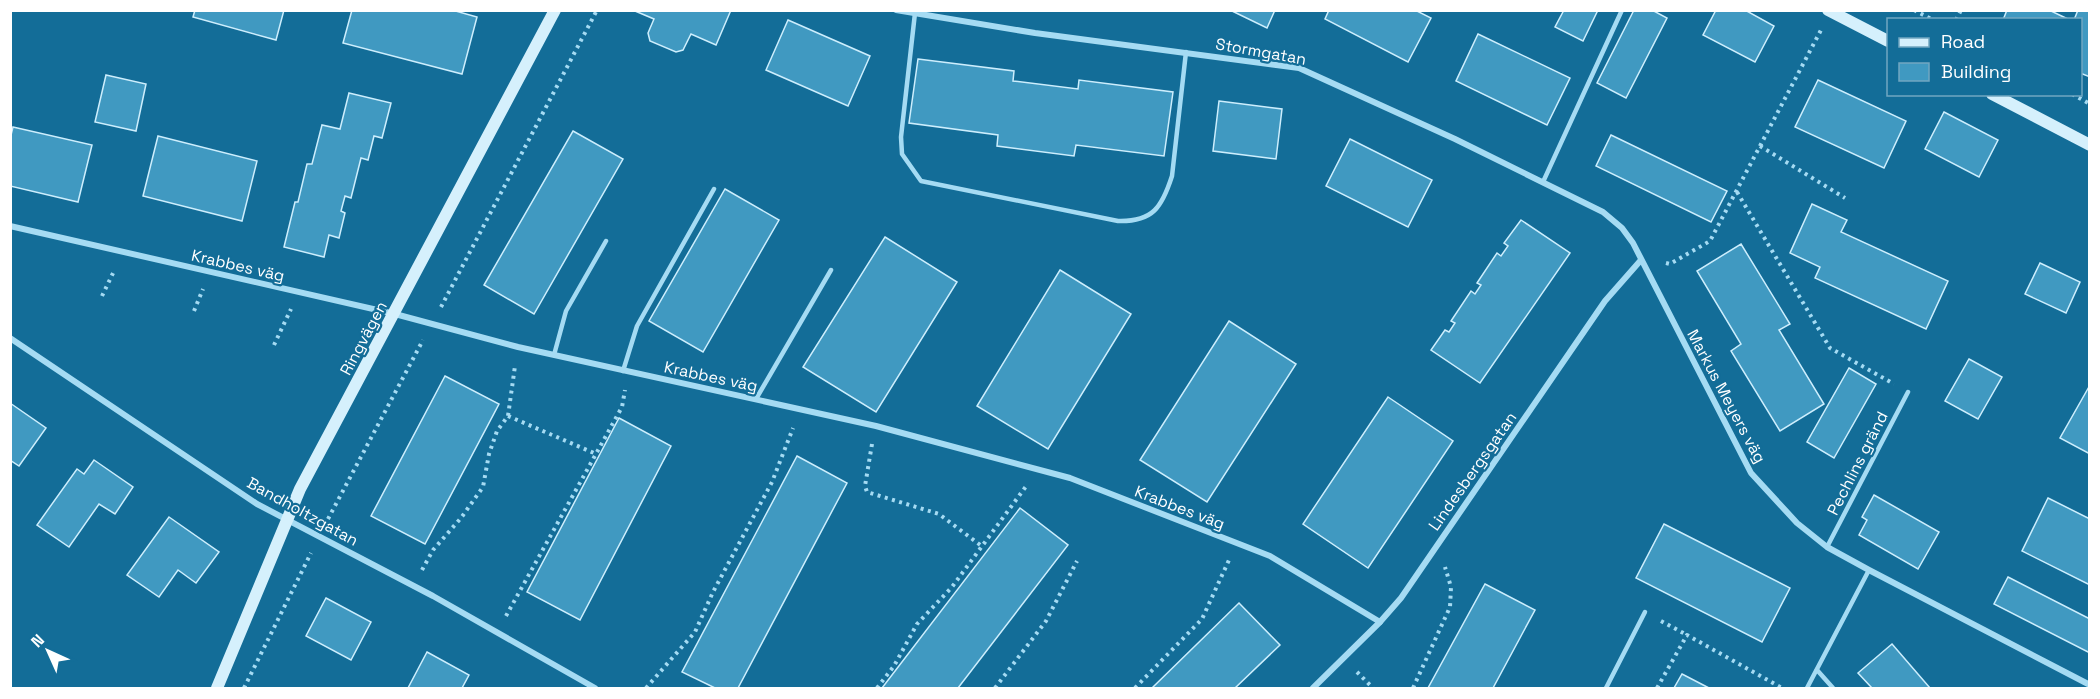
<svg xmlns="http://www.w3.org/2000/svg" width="2100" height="699" viewBox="0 0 2100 699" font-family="'Space Grotesk',sans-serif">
  <rect width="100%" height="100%" fill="#136d98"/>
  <g fill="#4099c1" stroke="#cdeefd" stroke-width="1.5">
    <path d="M195,10H284L276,40L193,17Z"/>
    <path d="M352,10H452L477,17L462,74L343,43Z"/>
    <path d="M731,10L716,45L691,34L683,50L676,52L650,41L648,33L654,19L635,11Z"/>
    <path d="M1230,10H1275L1267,28Z"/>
    <path d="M1329,10H1415L1431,18L1408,62L1325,19Z"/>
    <path d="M1564,10H1598L1583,41L1555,27Z"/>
    <path d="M1634,10H1652L1667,18L1626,98L1597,83Z"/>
    <path d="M1716,10H1745L1774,26L1755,62L1703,35Z"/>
    <path d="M2007,10H2049L2070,20H2003Z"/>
    <path d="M2078,10H2090V77L2080,73V20H2074Z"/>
    <path d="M788,20L870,56L848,106L766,70Z"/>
    <path d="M1478,34L1570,78L1547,125L1456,81Z"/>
    <path d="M918,59L1014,71L1013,81L1078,89L1079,80L1173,92L1164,156L1076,145L1074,156L997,146L998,135L909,123Z"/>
    <path d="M106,75L146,84L136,131L95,122Z"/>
    <path d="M1818,80L1906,121L1884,168L1795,127Z"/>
    <path d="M349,93L391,103L382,138L374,136L368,160L361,158L351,198L345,196L341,211L345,213L339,238L329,235L324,257L284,247L295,202H298L307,164H312L322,125L340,129Z"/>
    <path d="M1219,101L1282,109L1276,159L1213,151Z"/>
    <path d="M1944,112L1998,140L1979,177L1925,149Z"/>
    <path d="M13,127L92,145L78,202L10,186V139Z"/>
    <path d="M573,131L623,159L534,314L484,285Z"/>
    <path d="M1611,135L1727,191L1711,222L1596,166Z"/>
    <path d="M158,136L257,161L242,221L143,196Z"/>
    <path d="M1350,139L1432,180L1408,227L1326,186Z"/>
    <path d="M725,189L779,220L703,352L649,321Z"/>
    <path d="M1812,204L1847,220L1841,232L1948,281L1926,329L1815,278L1820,267L1790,253Z"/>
    <path d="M1521,220L1570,253L1480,383L1431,350L1445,330L1449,332L1455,323L1451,321L1471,291L1475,294L1481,285L1477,283L1497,253L1501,256L1508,246L1504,243Z"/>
    <path d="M885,237L957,282L876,412L803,367Z"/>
    <path d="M1741,244L1790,324L1779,330L1824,404L1780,431L1731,351L1741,344L1697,271Z"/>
    <path d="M2040,263L2080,282L2066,313L2025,294Z"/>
    <path d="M1060,270L1131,314L1048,449L977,406Z"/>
    <path d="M1229,321L1296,364L1207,502L1140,460Z"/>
    <path d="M1969,359L2002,377L1978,419L1945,401Z"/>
    <path d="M1849,368L1876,384L1834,458L1807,442Z"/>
    <path d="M445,376L499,404L425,544L371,516Z"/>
    <path d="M2090,385V454L2060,438Z"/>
    <path d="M1388,397L1453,441L1368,568L1303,524Z"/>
    <path d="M10,403L46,428L19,466L10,460Z"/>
    <path d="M619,418L671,446L580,620L527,592Z"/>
    <path d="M797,456L847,483L738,688H715L682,672Z"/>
    <path d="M94,460L133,487L115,514L99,504L69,547L37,525L77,469L84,474Z"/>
    <path d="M1874,495L1939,532L1918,569L1859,535L1867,520L1862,517Z"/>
    <path d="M2048,498L2090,519V585L2022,551Z"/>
    <path d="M1020,508L1068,545L958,688H882Z"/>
    <path d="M169,517L219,552L196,583L178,570L159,597L127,575Z"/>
    <path d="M1664,524L1790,588L1762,642L1636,578Z"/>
    <path d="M2008,577L2090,619V653L1994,604Z"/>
    <path d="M1485,584L1535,610L1493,688H1428Z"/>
    <path d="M326,598L371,622L351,660L306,636Z"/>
    <path d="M1239,603L1280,645L1235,688H1152Z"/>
    <path d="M1892,644L1930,688H1872L1858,673Z"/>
    <path d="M427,652L469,675L462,688H408Z"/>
    <path d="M1682,674L1709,688H1674Z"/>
  </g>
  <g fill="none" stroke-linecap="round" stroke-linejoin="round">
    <g stroke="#a5dbf3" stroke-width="4" stroke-dasharray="3 4.5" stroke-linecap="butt">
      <path d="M1914,10L1933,20"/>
      <path d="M1956,20L1961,10"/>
      <path d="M2072,94L2090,104"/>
      <path d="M1760,146L1845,198"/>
      <path d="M1737,192L1830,348L1894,384"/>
      <path d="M1666,263L1670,264L1710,241L1821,30"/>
      <path d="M102,296L115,269"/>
      <path d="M441,307L597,10"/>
      <path d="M194,311L203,289"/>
      <path d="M274,345L291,309"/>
      <path d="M508,416L594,453"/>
      <path d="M872,444L865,486L867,492L939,514L983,547"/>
      <path d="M328,519L423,340"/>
      <path d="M422,570L433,550L461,518L483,487L489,454L497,431L508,416L515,366"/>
      <path d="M506,616L622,407L625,390"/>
      <path d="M1661,621L1687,635"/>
      <path d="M1357,672L1373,688"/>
      <path d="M244,688L311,553"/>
      <path d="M646,688L695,632L713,592L772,482L793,428"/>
      <path d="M877,688L894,666L917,624L952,587L1027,485"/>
      <path d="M995,688L1046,621L1077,561"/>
      <path d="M1135,688L1202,619L1229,560"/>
      <path d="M1413,688L1450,607L1451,587L1445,567"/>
      <path d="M1657,688L1687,635L1782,688"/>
    </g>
    <g stroke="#a5dbf3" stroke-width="4.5">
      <path d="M915,13L901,137L902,154L921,181L1118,221C1153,222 1162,207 1172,176L1186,52"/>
      <path d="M1543,182L1622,10"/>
      <path d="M554,355L566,311L606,241"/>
      <path d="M623,371L637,326L714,189"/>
      <path d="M756,399L831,270"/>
      <path d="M1827,547L1908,392"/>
      <path d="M1817,670L1833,688"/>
      <path d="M1606,688L1645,612"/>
      <path d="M1807,688L1869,570"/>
    </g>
    <g stroke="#a5dbf3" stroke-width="6">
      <path d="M896,10L1035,33L1299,68L1455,139L1603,212L1622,228L1633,243L1751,473L1797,523L1827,547L1869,570L2090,685"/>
      <path d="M10,226L395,314L518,347L876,426L1070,478L1270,556L1380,622"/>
      <path d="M10,338L257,504L433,596L595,688"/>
      <path d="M1313,688L1380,622L1401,598L1605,301L1641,260"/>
    </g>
    <g stroke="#d5f0fc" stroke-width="12">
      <path d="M1828,10L1888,41"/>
      <path d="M1992,94L2090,145"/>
      <path d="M217,688L300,489L555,10"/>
    </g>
  </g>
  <g text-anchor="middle" stroke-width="4.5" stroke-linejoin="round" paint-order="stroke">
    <g font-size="16" fill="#fff" stroke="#136d98">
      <text transform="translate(1261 51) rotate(10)" y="6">Stormgatan</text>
      <text transform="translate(238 265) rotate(13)" y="6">Krabbes väg</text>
      <text transform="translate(363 338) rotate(-62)" y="6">Ringvägen</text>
      <text transform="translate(711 376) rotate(12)" y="6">Krabbes väg</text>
      <text transform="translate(1727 396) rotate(62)" y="6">Markus Meyers väg</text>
      <text transform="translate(1857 463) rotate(-63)" y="6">Pechlins gränd</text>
      <text transform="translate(1472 471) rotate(-55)" y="6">Lindesbergsgatan</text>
      <text transform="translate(1180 507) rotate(21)" y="6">Krabbes väg</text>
      <text transform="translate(303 511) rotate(29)" y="6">Bandholtzgatan</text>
    </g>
  </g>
  <rect width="2100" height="699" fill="none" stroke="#ffffff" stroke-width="24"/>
  <rect x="1887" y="18" width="195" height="78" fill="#136d98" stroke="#71a7c1" stroke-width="1.5"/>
  <rect x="1899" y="38" width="30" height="9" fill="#d5f0fc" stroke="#71a7c1" stroke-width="1.5"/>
  <text x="1941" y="48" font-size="18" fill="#ffffff">Road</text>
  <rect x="1899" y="63" width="30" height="18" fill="#4099c1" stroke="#71a7c1" stroke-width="1.5"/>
  <text x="1941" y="78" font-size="18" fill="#ffffff">Building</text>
  <g transform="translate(48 651) rotate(315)" stroke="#136d98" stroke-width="4.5" paint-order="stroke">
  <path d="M0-4.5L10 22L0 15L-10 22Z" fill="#ffffff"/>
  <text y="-9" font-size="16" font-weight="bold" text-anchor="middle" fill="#ffffff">N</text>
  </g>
</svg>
